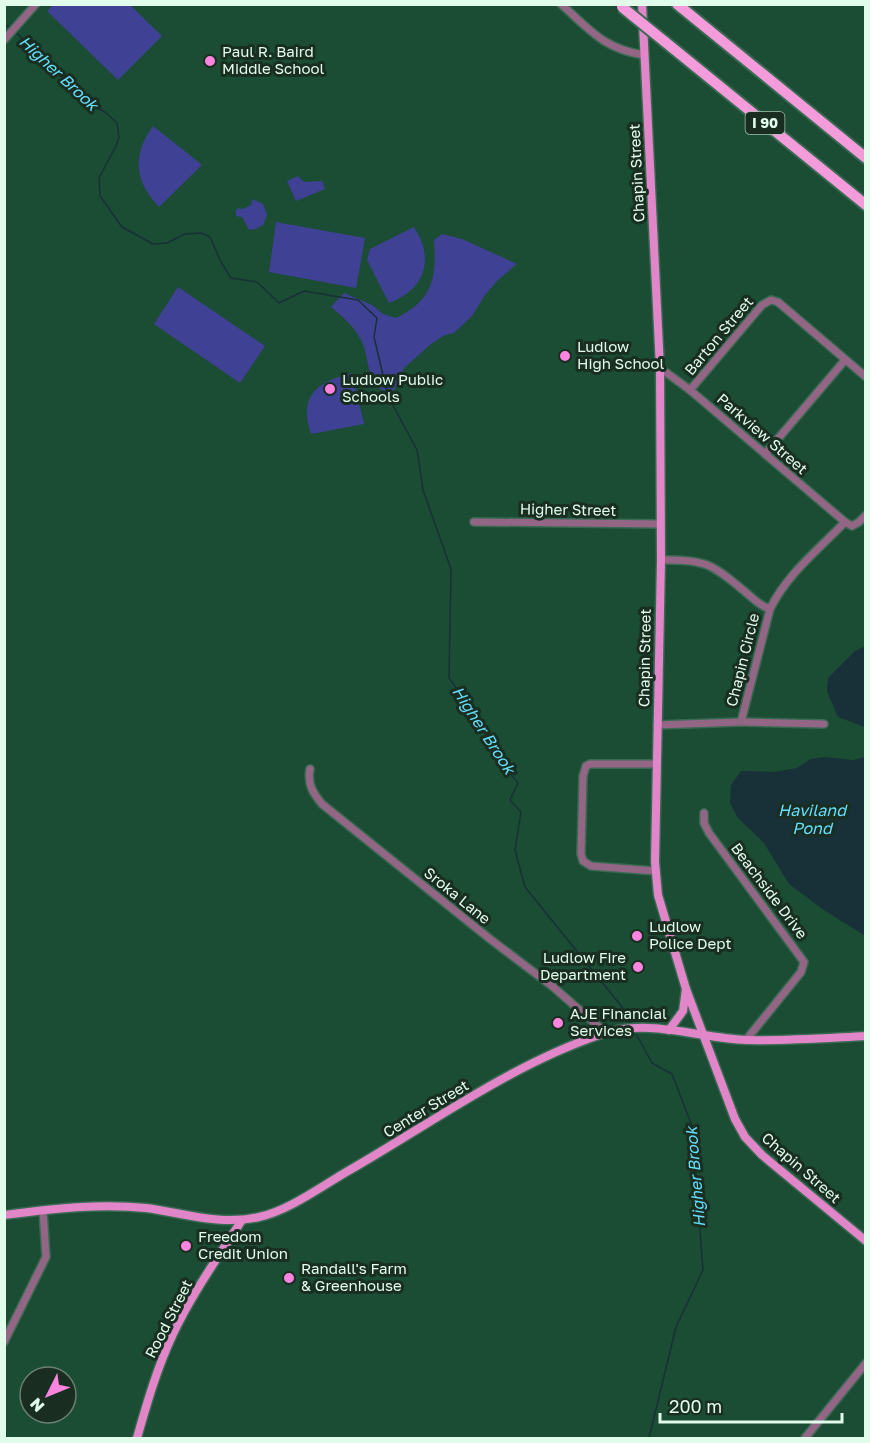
<svg xmlns="http://www.w3.org/2000/svg" width="870" height="1443" viewBox="0 0 870 1443" font-family="'Golos Text',sans-serif">
  <rect width="100%" height="100%" fill="#1a4d33"/>
  <g fill="#3f4195">
    <path d="M53,5H130L162,36L118,80L47,11Z"/>
    <path d="M153,126L201,164V166L159,207C134,181 132,155 153,126Z"/>
    <path d="M298,176L304,182L322,181L325,189L296,201L287,181Z"/>
    <path d="M252,199L263,204L267,215L263,225L256,229L249,230L242,217L236,216V210L239,208L243,209L251,205Z"/>
    <path d="M276,222L365,238L356,288L269,272Z"/>
    <path d="M414,227C435,259 425,290 389,303L367,260L370,249Z"/>
    <path d="M442,234L462,239L517,264L498,280L485,295L472,316L454,333L445,335L431,344L404,368L394,390C367,397 370,359 362,342C355,327 344,318 331,307L344,293L372,305L383,314L396,318C432,301 437,278 434,240Z"/>
    <path d="M178,287L265,346L240,383L154,324Z"/>
    <path d="M352,373L364,424L311,434C309,427 306,418 307,410C308,386 333,378 352,373Z"/>
  </g>
  <g fill="#183037">
    <path d="M865,646V727L838,717L827,691L828,678L855,651Z"/>
    <path d="M826,757L853,760L865,757V936L824,910L789,884L764,843L738,818L730,803L731,785L741,771L775,772L797,768L811,759Z"/>
  </g>
  <g fill="none" stroke-linecap="round" stroke-linejoin="round">
    <g stroke="#183037" stroke-width="1.5">
      <path d="M4,24L11,28"/>
      <path d="M15,31L36,54L62,71L84,100L105,112L117,123L119,137L116,146L99,178L100,196L122,227L153,244L167,243L185,234L201,233L210,237L222,264L231,278L257,282L279,303L304,291L358,300L377,318L374,337L388,396L417,450L423,490L451,569L449,678L491,736L507,770L518,783L510,800L521,812L515,850L525,887L622,1007L631,1025"/>
      <path d="M635,1032L652,1063L672,1074L692,1126L703,1270L676,1327L649,1438"/>
    </g>
    <g stroke="#3a6951" stroke-width="10">
      <g id="minor">
        <path d="M561,4C590,30 604,49 644,55"/>
        <path d="M4,40L36,4"/>
        <path d="M660,368L690,390L845,522L852,526L859,522L866,515"/>
        <path d="M690,390L762,305L771,300L778,302L866,377"/>
        <path d="M765,454L845,360"/>
        <path d="M474,522L661,524"/>
        <path d="M770,609C787,574 818,550 845,522"/>
        <path d="M741,722L824,724"/>
        <path d="M657,725L741,722L770,609C759,606 752,597 743,590C711,563 703,559 661,560"/>
        <path d="M310,769C307,784 313,793 322,804L490,939L552,986L606,1033"/>
        <path d="M704,813V823L709,833L804,962L801,972L746,1040"/>
        <path d="M655,871L591,866L583,861L581,854L583,776L586,766L590,764H655"/>
        <path d="M4,1342L46,1257L43,1210"/>
        <path d="M805,1438L866,1363"/>
      </g>
    </g>
    <g stroke="#3a6951" stroke-width="11">
      <g id="major">
        <path d="M642,4L660,368L661,560L655,862L658,895L686,989L735,1119L745,1137L762,1155L866,1241"/>
        <path d="M669,1030L683,1011L686,989"/>
        <path d="M4,1215C52,1209 98,1203 146,1208C184,1213 220,1226 259,1217C288,1211 322,1186 348,1171C430,1124 512,1064 602,1034C649,1018 698,1038 747,1040C786,1041 826,1038 866,1036"/>
        <path d="M137,1438C147,1403 157,1368 173,1334C192,1294 218,1257 242,1220"/>
      </g>
    </g>
    <g stroke="#3a6951" stroke-width="14">
      <g id="highway">
        <path d="M677,4L866,158"/>
        <path d="M664,41L866,205"/>
      </g>
    </g>
    <use href="#minor" stroke="#936686" stroke-width="7"/>
    <use href="#major" stroke="#e186c9" stroke-width="8"/>
    <use href="#highway" stroke="#f49cdb" stroke-width="10"/>
    <g stroke="#3a6951" stroke-width="14" stroke-linecap="butt">
      <path id="highway-bridge" d="M622,7L664,41"/>
    </g>
    <use href="#highway-bridge" stroke="#f49cdb" stroke-width="10"/>
  </g>
  <g fill="#fe85df" stroke="#192e21" stroke-width="2">
    <circle cx="210" cy="61" r="6"/>
    <circle cx="565" cy="356" r="6"/>
    <circle cx="330" cy="389" r="6"/>
    <circle cx="637" cy="936" r="6"/>
    <circle cx="638" cy="967" r="6"/>
    <circle cx="558" cy="1023" r="6"/>
    <circle cx="186" cy="1246" r="6"/>
    <circle cx="289" cy="1278" r="6"/>
  </g>
  <g text-anchor="middle" stroke-width="6" stroke-linejoin="round" paint-order="stroke">
    <rect fill="#192e21" stroke="#a6beaf" stroke-width="1.5" x="745.5" y="112" width="39" height="22" rx="4.5"/>
    <g font-size="14" font-weight="bold" fill="#e2fcec">
      <text x="765" y="128">I 90</text>
    </g>
    <g font-size="15" fill="#e2fcec" stroke="#192e21" text-anchor="start">
      <text x="222" y="57">Paul R. Baird<tspan x="222" dy="17">Middle School</tspan></text>
      <text x="577" y="352">Ludlow<tspan x="577" dy="17">High School</tspan></text>
      <text x="342" y="385">Ludlow Public<tspan x="342" dy="17">Schools</tspan></text>
      <text x="649" y="932">Ludlow<tspan x="649" dy="17">Police Dept</tspan></text>
      <text x="626" y="963" text-anchor="end">Ludlow Fire<tspan x="626" dy="17">Department</tspan></text>
      <text x="570" y="1019">AJE Financial<tspan x="570" dy="17">Services</tspan></text>
      <text x="198" y="1242">Freedom<tspan x="198" dy="17">Credit Union</tspan></text>
      <text x="301" y="1274">Randall's Farm<tspan x="301" dy="17">&amp; Greenhouse</tspan></text>
    </g>
    <g font-size="15" fill="#e2fcec" stroke="#192e21">
      <text transform="translate(637 173) rotate(-93)" y="5">Chapin Street</text>
      <text transform="translate(719 336) rotate(-50)" y="5">Barton Street</text>
      <text transform="translate(762 434) rotate(41)" y="5">Parkview Street</text>
      <text transform="translate(568 510) rotate(1)" y="5">Higher Street</text>
      <text transform="translate(645 658) rotate(-89)" y="5">Chapin Street</text>
      <text transform="translate(743 660) rotate(-76)" y="5">Chapin Circle</text>
      <text transform="translate(769 891) rotate(53)" y="5">Beachside Drive</text>
      <text transform="translate(457 896) rotate(39)" y="5">Sroka Lane</text>
      <text transform="translate(426 1109) rotate(-31)" y="5">Center Street</text>
      <text transform="translate(801 1168) rotate(41)" y="5">Chapin Street</text>
      <text transform="translate(169 1319) rotate(-63)" y="5">Rood Street</text>
    </g>
    <g font-size="16" font-style="italic" fill="#64ddfd" stroke="#192e21">
      <text transform="translate(59 73) rotate(43)" y="6">Higher Brook</text>
      <text transform="translate(484 730) rotate(57)" y="6">Higher Brook</text>
      <text x="812" y="816">Haviland<tspan x="812" dy="18">Pond</tspan></text>
      <text transform="translate(695 1177) rotate(-95)" y="6">Higher Brook</text>
    </g>
  </g>
  <rect width="870" height="1443" fill="none" stroke="#e2fcec" stroke-width="12"/>
  <g transform="translate(48 1395) rotate(227)"><circle r="28" fill="#192e21" stroke="#698072" stroke-width="1.5"/>
  <path d="M0-4.5L10 22L0 15L-10 22Z" fill="#fe85df"/>
  <text y="-9" font-size="16" font-weight="bold" text-anchor="middle" fill="#e2fcec">N</text>
  </g>
  <path d="M660 1413v9h182v-9" fill="none" stroke="#e2fcec" stroke-width="3"/>
  <text x="669" y="1413" font-size="18" fill="#e2fcec" stroke="#192e21" stroke-width="4.5" paint-order="stroke">200 m</text>
</svg>
